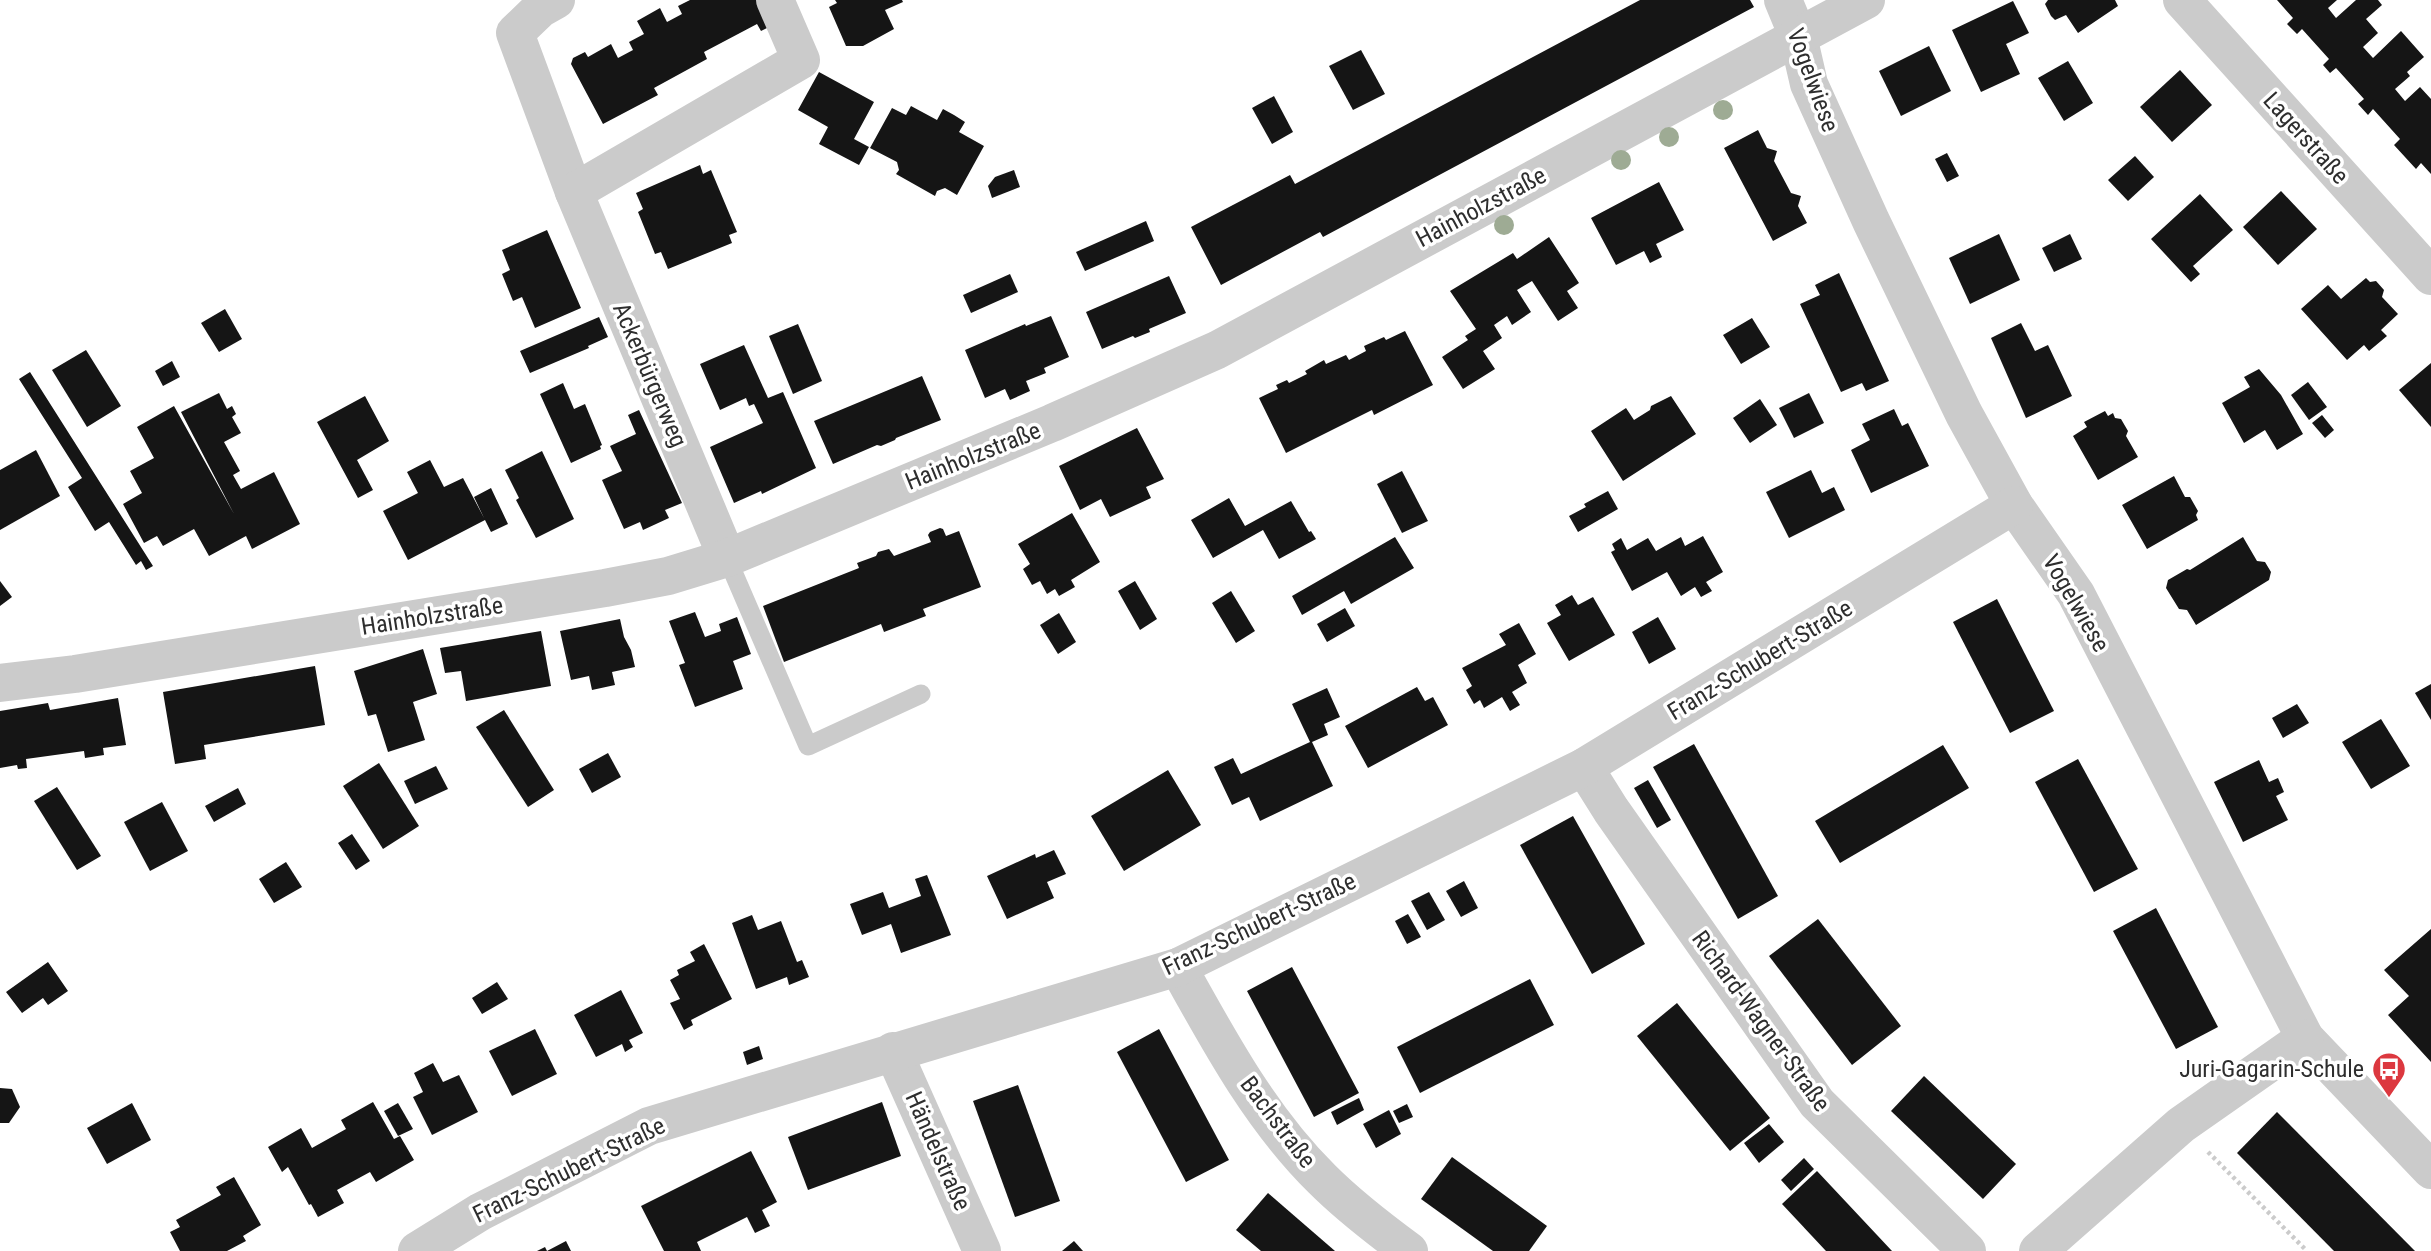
<svg xmlns="http://www.w3.org/2000/svg" width="2431" height="1251" viewBox="0 0 2431 1251" font-family="'Roboto Condensed',sans-serif">
  <rect width="100%" height="100%" fill="#fff"/>
  <g fill="#151515">
    <path d="M690,0H762L773,25L761,31L757,24L704,52L707,59L654,88L658,95L603,124L571,64L573,58L585,52L588,57L611,44L618,58L633,50L629,42L644,34L637,21L660,8L667,22L682,14L678,6Z"/>
    <path d="M835,0H902L903,2L885,10L894,29L863,46H846L829,7L837,3Z"/>
    <path d="M1640,0H1750L1754,7L1323,237L1320,232L1221,285L1191,227L1290,175L1295,184Z"/>
    <path d="M2048,0H2115L2118,6L2078,33L2066,15L2055,20L2051,16L2045,4Z"/>
    <path d="M2277,0H2337L2328,8L2336,18L2356,0H2378L2382,5L2366,19L2378,33L2363,47L2373,58L2401,31L2424,57L2407,72L2410,76L2395,89L2405,101L2420,87L2431,99V174L2421,163L2416,169L2394,145L2400,139L2373,109L2368,115L2358,104L2364,99L2336,68L2330,73L2323,65L2329,59L2302,29L2297,34L2287,24L2293,18Z"/>
    <path d="M2013,1L2029,33L2006,44L2020,74L1981,92L1952,30Z"/>
    <path d="M1929,46L1951,91L1901,116L1879,71Z"/>
    <path d="M1361,50L1385,94L1353,110L1329,66Z"/>
    <path d="M2068,61L2093,103L2064,121L2038,78Z"/>
    <path d="M2180,70L2212,105L2172,142L2140,107Z"/>
    <path d="M819,72L874,102L854,139L869,147L859,165L819,144L828,127L798,110Z"/>
    <path d="M1274,96L1293,132L1272,144L1252,108Z"/>
    <path d="M911,106L937,120L943,109L954,115L965,122L959,132L984,146L957,195L945,188L937,191L935,196L896,174L899,170L897,162L870,148L892,108L906,115Z"/>
    <path d="M1758,130L1767,148L1777,151L1774,161L1791,193L1801,196L1798,206L1807,223L1773,241L1724,148Z"/>
    <path d="M1947,153L1959,176L1947,182L1935,159Z"/>
    <path d="M2135,156L2154,177L2128,201L2108,180Z"/>
    <path d="M700,165L703,174L711,170L737,232L729,235L732,243L668,269L661,252L655,254L638,212L643,209L636,193Z"/>
    <path d="M1014,170L1020,187L992,198L988,186L995,177Z"/>
    <path d="M1659,182L1684,230L1656,244L1662,257L1650,263L1644,251L1616,265L1591,218Z"/>
    <path d="M2281,191L2317,229L2278,265L2243,227Z"/>
    <path d="M2200,194L2233,230L2193,266L2200,274L2191,282L2151,239Z"/>
    <path d="M1146,221L1154,241L1085,271L1076,252Z"/>
    <path d="M547,230L581,308L535,328L522,297L513,301L502,274L510,270L502,250Z"/>
    <path d="M1999,234L2020,280L1970,304L1949,258Z"/>
    <path d="M2070,234L2082,259L2054,272L2042,248Z"/>
    <path d="M1549,237L1579,283L1567,291L1578,308L1558,321L1532,281L1517,290L1531,312L1512,325L1507,316L1494,325L1502,338L1483,351L1495,369L1463,389L1442,357L1468,340L1465,336L1476,329L1450,291L1513,253L1517,259Z"/>
    <path d="M1839,273L1889,381L1866,391L1862,383L1841,392L1800,304L1820,295L1815,285Z"/>
    <path d="M1010,274L1018,292L971,313L963,295Z"/>
    <path d="M1169,276L1186,313L1149,329L1150,332L1135,338L1133,336L1102,349L1086,312Z"/>
    <path d="M2366,278L2370,282L2376,281L2384,290L2382,297L2398,314L2381,330L2387,336L2369,351L2364,345L2347,360L2301,309L2328,285L2341,299Z"/>
    <path d="M225,309L242,339L219,352L201,323Z"/>
    <path d="M1051,316L1069,357L1044,368L1046,373L1026,381L1030,391L1010,400L1005,389L985,398L965,350L1025,324L1026,326Z"/>
    <path d="M599,317L608,337L588,346L589,348L530,373L520,351Z"/>
    <path d="M1752,318L1770,347L1741,364L1723,335Z"/>
    <path d="M2021,323L2035,351L2048,345L2072,396L2026,418L1991,338Z"/>
    <path d="M798,324L822,381L793,394L769,336Z"/>
    <path d="M1405,331L1433,385L1374,415L1372,410L1286,453L1259,398L1278,389L1276,385L1287,380L1289,383L1307,374L1305,371L1324,360L1326,364L1346,355L1349,360L1366,351L1364,346L1384,337L1386,340Z"/>
    <path d="M744,345L768,398L783,392L816,468L762,494L761,491L734,503L710,447L763,423L754,404L749,406L746,398L720,410L700,364Z"/>
    <path d="M86,350L121,406L87,427L52,370Z"/>
    <path d="M172,361L180,377L163,386L155,371Z"/>
    <path d="M2431,363V427L2399,390Z"/>
    <path d="M2259,369L2281,395L2303,434L2277,450L2265,430L2244,443L2222,403L2250,387L2244,377Z"/>
    <path d="M30,372L153,566L146,570L141,561L136,565L109,522L95,531L68,487L82,478L19,379Z"/>
    <path d="M922,376L941,420L896,438L895,440L881,446L877,445L833,464L814,421Z"/>
    <path d="M2308,382L2327,407L2309,420L2291,395Z"/>
    <path d="M563,383L574,409L585,404L602,445L600,446L601,449L571,463L540,394Z"/>
    <path d="M219,393L227,409L232,406L236,414L232,417L241,433L224,442L240,471L233,475L241,489L274,472L300,524L252,549L246,536L209,556L194,529L163,546L157,536L144,543L123,504L142,493L130,471L154,458L137,427L174,406L234,514L181,412Z"/>
    <path d="M1809,393L1824,423L1794,438L1779,408Z"/>
    <path d="M365,396L389,441L357,460L373,490L358,498L317,422Z"/>
    <path d="M1671,396L1696,434L1623,481L1591,431L1626,408L1634,420L1650,410L1651,406Z"/>
    <path d="M1760,399L1777,425L1750,443L1733,418Z"/>
    <path d="M1894,409L1902,426L1908,423L1929,466L1871,493L1851,450L1870,440L1862,424Z"/>
    <path d="M639,410L682,503L665,510L669,518L643,530L640,522L624,529L602,480L622,471L610,446L636,434L628,415Z"/>
    <path d="M2105,411L2108,416L2113,413L2115,418L2121,419L2128,431L2126,436L2138,457L2098,480L2073,436L2087,427L2084,422Z"/>
    <path d="M2322,415L2334,430L2325,438L2312,423Z"/>
    <path d="M1137,428L1164,479L1146,487L1151,498L1110,517L1101,499L1080,510L1059,466Z"/>
    <path d="M36,450L60,496L0,530V470Z"/>
    <path d="M542,451L574,519L536,538L516,500L519,498L505,470Z"/>
    <path d="M430,460L444,487L463,478L484,518L474,497L491,488L508,524L491,532L485,520L408,560L383,511L418,493L407,472Z"/>
    <path d="M1811,470L1822,493L1834,487L1845,510L1789,538L1766,492Z"/>
    <path d="M1402,471L1428,521L1402,533L1377,484Z"/>
    <path d="M2174,476L2185,497H2190L2198,511L2196,515L2198,520L2147,549L2122,505Z"/>
    <path d="M1608,491L1618,509L1578,532L1569,516L1586,507L1584,504Z"/>
    <path d="M1229,498L1245,526L1291,501L1309,532L1311,531L1316,539L1279,559L1263,530L1213,558L1191,520Z"/>
    <path d="M1072,513L1100,562L1071,580L1075,587L1059,596L1055,589L1047,594L1040,581L1032,585L1023,569L1030,564L1018,544Z"/>
    <path d="M940,528L943,529L946,536L959,531L981,587L923,609L926,616L884,632L881,624L784,662L763,606L859,568L857,563L876,556L878,552L889,549L894,556L931,542L928,535L930,532Z"/>
    <path d="M1703,536L1723,572L1706,582L1712,591L1701,597L1695,587L1681,596L1667,572L1632,591L1611,552L1615,550L1612,544L1621,538L1627,550L1648,538L1656,551L1681,537L1685,546Z"/>
    <path d="M1395,537L1414,568L1351,604L1344,591L1302,615L1292,596Z"/>
    <path d="M2243,537L2257,561L2265,562L2271,572L2269,580L2196,625L2187,610L2179,609L2166,588L2168,580L2187,569L2190,570Z"/>
    <path d="M0,581L12,597L0,606Z"/>
    <path d="M1135,581L1157,619L1140,630L1118,591Z"/>
    <path d="M1231,591L1255,631L1236,643L1212,603Z"/>
    <path d="M1572,595L1578,605L1593,597L1615,635L1569,661L1547,623L1561,615L1555,605Z"/>
    <path d="M1997,599L2054,711L2010,733L1953,622Z"/>
    <path d="M1345,608L1355,626L1327,642L1317,624Z"/>
    <path d="M695,612L705,637L721,631L719,624L737,617L751,654L733,661L743,689L695,707L679,665L685,663L669,621Z"/>
    <path d="M1059,613L1076,642L1058,654L1040,625Z"/>
    <path d="M1658,617L1676,649L1649,664L1632,632Z"/>
    <path d="M620,619L624,637L631,650L635,667L612,672L615,685L592,690L589,676L571,680L560,631Z"/>
    <path d="M1519,623L1536,654L1518,665L1527,683L1512,692L1520,705L1510,711L1502,697L1484,708L1480,700L1474,704L1466,690L1472,686L1462,668L1506,645L1499,634Z"/>
    <path d="M541,631L551,686L466,701L461,671L445,673L440,648Z"/>
    <path d="M423,649L437,694L413,702L425,740L388,752L376,714L368,716L354,671Z"/>
    <path d="M315,666L325,725L204,745L206,759L175,764L163,692Z"/>
    <path d="M2431,684V720L2415,693Z"/>
    <path d="M1417,687L1425,701L1433,697L1448,725L1368,768L1345,726Z"/>
    <path d="M1327,688L1340,717L1324,724L1328,735L1312,742L1333,786L1260,821L1249,797L1232,805L1214,767L1233,758L1241,774L1310,742L1292,704Z"/>
    <path d="M118,698L126,745L103,748L104,755L85,758L84,751L26,759L27,768L18,769L17,765L0,768V711L48,703L50,710Z"/>
    <path d="M2297,704L2309,723L2283,738L2272,718Z"/>
    <path d="M504,710L554,790L528,807L476,727Z"/>
    <path d="M2381,719L2410,766L2371,789L2342,742Z"/>
    <path d="M1694,744L1778,896L1738,919L1653,767Z"/>
    <path d="M1943,745L1969,788L1840,863L1815,821Z"/>
    <path d="M608,753L621,777L592,793L579,769Z"/>
    <path d="M2078,759L2138,869L2094,892L2035,782Z"/>
    <path d="M2259,760L2269,782L2278,778L2284,792L2276,796L2288,820L2243,842L2214,782Z"/>
    <path d="M379,763L419,826L383,849L343,786Z"/>
    <path d="M436,766L448,789L415,804L404,781Z"/>
    <path d="M1168,770L1201,825L1124,871L1091,816Z"/>
    <path d="M1648,780L1671,820L1657,828L1634,788Z"/>
    <path d="M57,787L101,856L77,870L34,801Z"/>
    <path d="M238,788L246,804L214,822L205,806Z"/>
    <path d="M162,802L188,851L150,871L124,822Z"/>
    <path d="M1573,816L1645,944L1592,974L1520,845Z"/>
    <path d="M352,834L370,861L356,870L338,843Z"/>
    <path d="M1054,850L1066,874L1047,882L1054,898L1007,919L987,876L1035,854L1036,858Z"/>
    <path d="M286,862L302,887L274,903L259,879Z"/>
    <path d="M927,875L951,935L901,953L891,924L862,935L850,904L883,892L889,908L921,896L915,879Z"/>
    <path d="M1464,881L1478,908L1461,917L1446,891Z"/>
    <path d="M1429,892L1445,920L1427,930L1411,901Z"/>
    <path d="M2156,908L2218,1027L2176,1049L2113,931Z"/>
    <path d="M1408,914L1421,937L1407,944L1395,921Z"/>
    <path d="M752,915L758,930L781,921L797,962L802,960L809,977L789,985L787,977L756,989L732,923Z"/>
    <path d="M1818,919L1901,1026L1852,1065L1769,956Z"/>
    <path d="M2431,929V1062L2388,1015L2409,996L2384,970Z"/>
    <path d="M704,944L732,999L691,1020L693,1025L684,1030L670,1003L680,999L670,980L679,975L677,970L695,961L690,952Z"/>
    <path d="M48,962L68,991L48,1005L43,998L22,1013L6,992Z"/>
    <path d="M1292,967L1359,1093L1314,1117L1247,991Z"/>
    <path d="M1530,979L1554,1025L1420,1093L1397,1047Z"/>
    <path d="M497,982L508,999L482,1014L472,998Z"/>
    <path d="M621,990L643,1033L629,1040L633,1047L625,1052L622,1044L596,1057L574,1015Z"/>
    <path d="M1677,1003L1770,1118L1730,1151L1637,1036Z"/>
    <path d="M535,1029L557,1074L512,1096L489,1051Z"/>
    <path d="M1159,1029L1229,1160L1186,1182L1117,1052Z"/>
    <path d="M759,1046L763,1059L747,1065L743,1052Z"/>
    <path d="M433,1063L443,1082L459,1075L478,1112L432,1135L413,1097L423,1092L414,1073Z"/>
    <path d="M1924,1076L2016,1164L1983,1199L1891,1111Z"/>
    <path d="M1018,1085L1060,1201L1015,1217L973,1101Z"/>
    <path d="M0,1088L12,1089L20,1107L9,1123H0Z"/>
    <path d="M1359,1098L1364,1110L1337,1125L1331,1112Z"/>
    <path d="M373,1102L394,1139L400,1136L414,1160L376,1182L370,1172L337,1190L344,1203L318,1217L311,1204L309,1205L288,1167L282,1172L268,1147L301,1128L312,1148L346,1129L341,1120Z"/>
    <path d="M882,1102L901,1156L808,1190L788,1137Z"/>
    <path d="M132,1103L151,1140L107,1164L87,1128Z"/>
    <path d="M398,1103L413,1129L398,1136L384,1111Z"/>
    <path d="M1407,1104L1413,1117L1399,1123L1393,1111Z"/>
    <path d="M1389,1110L1401,1134L1376,1148L1363,1124Z"/>
    <path d="M2277,1112L2415,1251H2334L2237,1153Z"/>
    <path d="M1769,1124L1784,1142L1759,1163L1744,1143Z"/>
    <path d="M751,1151L777,1202L762,1210L770,1226L755,1233L747,1217L697,1242L701,1251H664L641,1206Z"/>
    <path d="M1452,1157L1547,1226L1529,1251H1493L1421,1199Z"/>
    <path d="M1804,1158L1814,1169L1791,1191L1781,1180Z"/>
    <path d="M1817,1171L1892,1251H1826L1782,1204Z"/>
    <path d="M234,1177L261,1225L243,1236L246,1241L227,1251H180L170,1232L180,1227L176,1220L221,1195L216,1187Z"/>
    <path d="M1268,1193L1335,1251H1261L1236,1230Z"/>
    <path d="M566,1241L571,1251H537L545,1247L547,1251Z"/>
    <path d="M1074,1241L1083,1251H1062Z"/>
  </g>
  <g fill="none" stroke-linecap="round" stroke-linejoin="round">
    <path stroke="#cbcbcb" stroke-width="4.5" stroke-dasharray="3.5 3.5" stroke-linecap="butt" d="M2208,1152L2307,1251"/>
    <path stroke="#cbcbcb" stroke-width="19" d="M727,558L808,746L921,694"/>
    <g stroke="#cbcbcb" stroke-width="38">
      <path d="M556,0L540,9L515,33L574,192"/>
      <path d="M1783,0L1798,36L1809,84L1871,221L1964,414L2014,505L2076,594L2305,1038L2431,1170"/>
      <path d="M2182,0L2431,276"/>
      <path d="M727,558L574,192L801,60L775,0"/>
      <path d="M0,683L75,674L605,588L668,576L727,558L1052,423L1217,350L1866,0"/>
      <path d="M1584,767L1611,810L1817,1103L1967,1251"/>
      <path d="M1178,967C1219,1041 1261,1119 1322,1179C1349,1206 1379,1229 1409,1251"/>
      <path d="M893,1051L982,1251"/>
      <path d="M417,1251L480,1212L649,1126L1178,967L1584,767L2014,505"/>
      <path d="M2038,1251L2181,1125L2305,1038"/>
    </g>
  </g>
  <g fill="#9eab94">
    <circle cx="1723" cy="110" r="10"/>
    <circle cx="1669" cy="137" r="10"/>
    <circle cx="1621" cy="160" r="10"/>
    <circle cx="1504" cy="225" r="10"/>
  </g>
  <defs>
    <g id="bus-pin" transform="scale(1.75)"><path d="M0 17L-7.5 6A9.5 9.5 0 1 1 7.5 6Z" fill="#dc383f" stroke="#fff"/><path d="M-5-6H5V4H4V6H2V4H-2V6H-4V4H-5ZM-3.5-4V0h7V-4ZM-3.5 1.2v1.5H-2V1.2ZM2 1.2v1.5H3.5V1.2Z" fill="#fff"/></g>
  </defs>
  <g fill-rule="evenodd">
    <use href="#bus-pin" x="2389" y="1069"/>
  </g>
  <g text-anchor="middle" stroke-width="7" stroke-linejoin="round" paint-order="stroke">
    <g font-size="24" fill="#2e2e2e" stroke="#fff">
      <text transform="translate(1813 80) rotate(70)" y="8">Vogelwiese</text>
      <text transform="translate(2306 138) rotate(48)" y="8">Lagerstraße</text>
      <text transform="translate(1481 207) rotate(-28)" y="8">Hainholzstraße</text>
      <text transform="translate(650 375) rotate(67)" y="8">Ackerbürgerweg</text>
      <text transform="translate(973 456) rotate(-22)" y="8">Hainholzstraße</text>
      <text transform="translate(2076 603) rotate(60)" y="8">Vogelwiese</text>
      <text transform="translate(432 616) rotate(-9)" y="8">Hainholzstraße</text>
      <text transform="translate(1760 660) rotate(-31)" y="8">Franz-Schubert-Straße</text>
      <text transform="translate(1259 924) rotate(-25)" y="8">Franz-Schubert-Straße</text>
      <text transform="translate(1761 1021) rotate(54)" y="8">Richard-Wagner-Straße</text>
      <text transform="translate(1278 1122) rotate(53)" y="8">Bachstraße</text>
      <text transform="translate(938 1151) rotate(66)" y="8">Händelstraße</text>
      <text transform="translate(569 1170) rotate(-26)" y="8">Franz-Schubert-Straße</text>
    </g>
    <g font-size="24" fill="#2e2e2e" stroke="#fff" text-anchor="end">
      <text x="2364" y="1077">Juri-Gagarin-Schule</text>
    </g>
  </g>
</svg>
